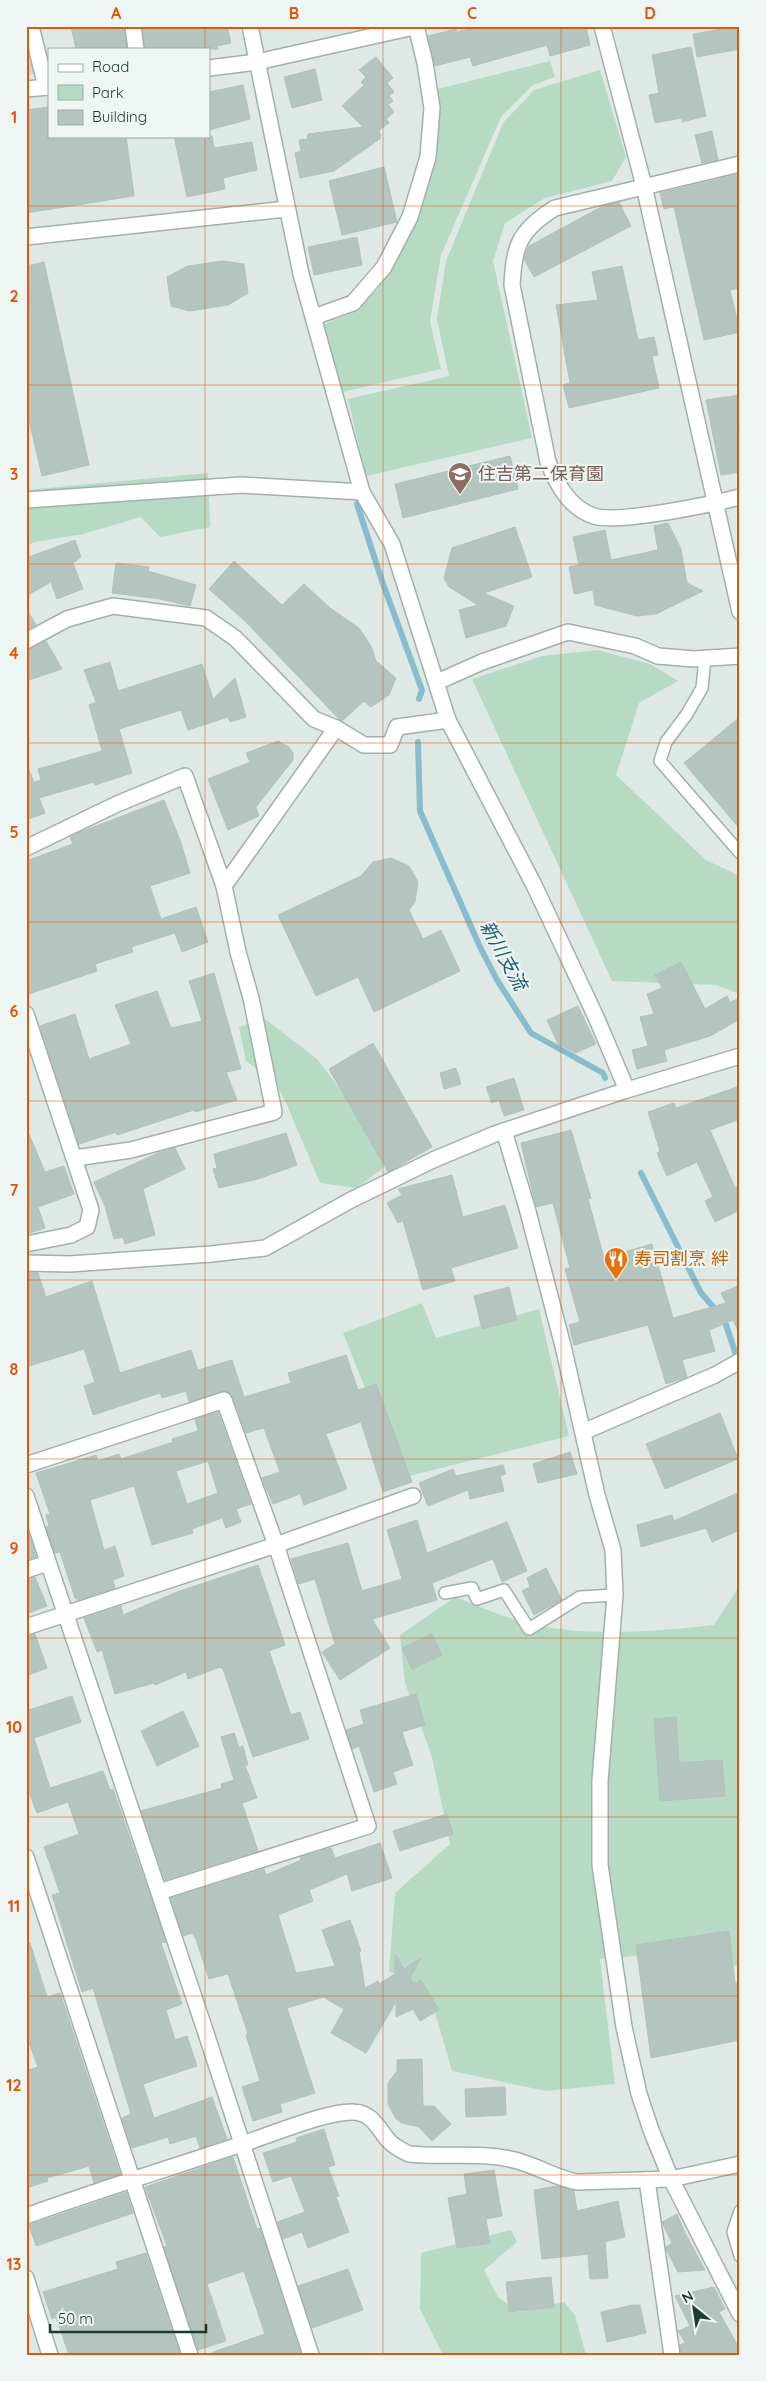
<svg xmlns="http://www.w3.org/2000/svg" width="766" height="2381" viewBox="0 0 766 2381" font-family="Quicksand,'Noto Sans JP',sans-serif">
  <rect width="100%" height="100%" fill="#dee9e5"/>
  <path fill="#ccd9d4" d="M26,26L39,74L26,75Z"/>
  <g fill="#b7dac4">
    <path d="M550,61L555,77L533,85L501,117L441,255L430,321L441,369L342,392L324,324L353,313L378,289L420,212L437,132L438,89Z"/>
    <path d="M600,70L626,157L612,181L545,198L505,223L493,261L532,438L366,476L348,399L449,376L437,319L446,261L503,123L534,90Z"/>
    <path d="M208,473L210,527L160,537L141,517L83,534L35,542L26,546V490Z"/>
    <path d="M597,650L650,664L678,681L639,703L616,775L706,860L740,876V994L716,985L612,981L472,679L542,656Z"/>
    <path d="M264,1018L317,1059L369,1127L384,1167L357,1188L320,1183L287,1105L276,1083L246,1061L239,1027Z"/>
    <path d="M422,1303L436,1338L539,1309L569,1436L401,1478L343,1333Z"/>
    <path d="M740,1585V1965L713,1970L709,1949L600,1959L615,2084L546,2091L452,2071L431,1998L389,1971L395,1893L450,1844L432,1757L405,1683L400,1635L455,1597C476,1605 498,1615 520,1621C578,1638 654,1632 714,1625Z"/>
    <path d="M511,2230L517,2242L484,2270L498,2297L518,2312L564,2302L575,2315L586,2355H443L420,2309L421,2253Z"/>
  </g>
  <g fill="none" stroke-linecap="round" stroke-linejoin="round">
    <g stroke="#87bdcd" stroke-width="6">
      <path d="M357,504L382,581L422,690L419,699"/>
      <path d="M418,742L420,811L480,947L497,980L531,1033L603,1073L605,1078"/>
      <path d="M641,1173L701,1293L724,1319L738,1361"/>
    </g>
  </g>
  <g fill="#b4c4be" stroke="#b1c2bd" fill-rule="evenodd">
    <path d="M71,26H124L127,49H76Z"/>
    <path d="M142,26H227L231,43L217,46L218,49H145Z"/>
    <path d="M481,26H586L590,45L550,56L547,45L473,66L470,57L435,66L428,36L456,29L457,32Z"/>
    <path d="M740,26V49L697,57L693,34Z"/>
    <path d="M691,47L706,116L682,122V118L655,123L649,95L659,93L652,55Z"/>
    <path d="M376,57L393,78L387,83L394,92L389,96L393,101L388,104L394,112L386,119L389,123L379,130L381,138L334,171L300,178L295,153L301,151L299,140L307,139L308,134L363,127L342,106L364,85L361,82L366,77L359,70Z"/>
    <path d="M315,69L322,100L292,108L284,77Z"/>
    <path d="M243,85L250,119L209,130V92Z"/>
    <path d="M49,107V136H126L134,196L26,213V110Z"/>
    <path d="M712,131L718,160L702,163L695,135Z"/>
    <path d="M174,136H212L214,148L252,142L257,170L223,178L225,189L187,197Z"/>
    <path d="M384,167L397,222L342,235L329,181Z"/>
    <path d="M740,174V288L730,290L740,332L704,340L674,207L664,209L660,193Z"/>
    <path d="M619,202L631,226L534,277L524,259L529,246L603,206Z"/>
    <path d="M357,237L362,265L314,275L308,247Z"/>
    <path d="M223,261L244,264L248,293L228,305L190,311L171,306L167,277L188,266Z"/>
    <path d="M44,262L89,465L42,476L26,407V266Z"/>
    <path d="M622,266L638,340L654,337L658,355L652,356L659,388L569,408L563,385L570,383L556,305L598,300L592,272Z"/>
    <path d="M740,395V427L736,428L740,453V472L721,475L706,400Z"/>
    <path d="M510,456L518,489L403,518L395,484Z"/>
    <path d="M668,523L681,549L687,583L703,591L656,614L637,616L595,605L593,590L574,594L569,567L579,565L573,537L605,530L611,560L658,550L654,526Z"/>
    <path d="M515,527L532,577L484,593L514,606L506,626L466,638L459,610L478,605L449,587L444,578L452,548Z"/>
    <path d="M75,540L81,557L73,563L83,589L57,599L51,582L26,596V558Z"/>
    <path d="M234,561L282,605L304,584L330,608L359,628L371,646L376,661L396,678L389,695L371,707L364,701L342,721L339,719L245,621L209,589Z"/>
    <path d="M116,563L149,567L148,571L196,585L190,606L160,599L112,593Z"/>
    <path d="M26,608L36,625L26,630Z"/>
    <path d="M46,641L62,669L26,681V650Z"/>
    <path d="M110,662L118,691L202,664L213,699L235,678L246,717L230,722L228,717L188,730L181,710L119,729L132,773L95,785L94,782L39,798L45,813L26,820V768H28L34,782L41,780L38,769L102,751L89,705L96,702L84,670Z"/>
    <path d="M740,717V829L684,763Z"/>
    <path d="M278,741L289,747L293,753V760L256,807L259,816L228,830L208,779L250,762L246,753Z"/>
    <path d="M164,800L181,843L190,873L150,886L161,919L196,907L208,942L182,952L175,933L131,947L133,952L95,964L97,971L26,995V861L73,844L70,837L78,833Z"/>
    <path d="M391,858L409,866L418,882L415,902L409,910L423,939L441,930L460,971L374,1012L358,977L316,996L278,915L361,876L373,862Z"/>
    <path d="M681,962L705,1009L727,996L730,1002L740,998V1019L710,1036L664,1050L667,1061L637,1069L632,1050L648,1046L640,1017L654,1014L647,994L662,988L655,975Z"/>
    <path d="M214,973L241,1069L226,1072L237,1100L195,1112L194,1110L117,1135L116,1132L79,1144L40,1026L75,1014L89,1059L131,1044L115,1005L157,991L171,1028L202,1021L189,981Z"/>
    <path d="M578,1006L596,1044L576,1053L558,1044L547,1020Z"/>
    <path d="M373,1043L432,1147L388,1172L329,1069Z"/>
    <path d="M456,1068L461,1084L444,1089L440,1073Z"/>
    <path d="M514,1078L524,1110L504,1116L499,1100L492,1103L486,1087Z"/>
    <path d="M740,1086V1119L710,1130L735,1188L740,1185V1210L715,1222L705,1201L713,1197L697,1162L667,1176L657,1153L660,1151L648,1112L674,1103L676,1108Z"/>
    <path d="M26,1127L45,1172L64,1166L74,1194L38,1207L45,1228L26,1234Z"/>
    <path d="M571,1130L591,1198L588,1199L604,1258L652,1244L673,1318L726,1303L721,1293L740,1285V1335L733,1320L709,1330L715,1351L682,1360L687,1377L666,1384L648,1325L574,1345L569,1325L580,1322L565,1269L570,1268L553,1203L536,1207L521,1143Z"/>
    <path d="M286,1133L297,1165L258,1179L219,1188L213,1169L217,1168L214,1154Z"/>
    <path d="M175,1148L185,1169L143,1189L155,1235L125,1244L123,1237L114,1239L105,1206L94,1182L158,1153Z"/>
    <path d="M452,1175L463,1217L505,1205L518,1248L451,1268L455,1281L423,1290L403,1221L398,1223L387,1203L402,1195L398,1189Z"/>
    <path d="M26,1272L38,1273L46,1297L92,1281L120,1373L191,1350L198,1370L232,1360L244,1397L291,1383L288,1373L346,1355L358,1390L376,1384L412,1482L383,1492L361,1422L326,1434L347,1489L304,1505L300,1494L273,1504L262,1478L280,1472L264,1428L246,1433L233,1397L226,1391L189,1402L186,1391L162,1398L160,1393L93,1415L84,1386L95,1382L84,1349L26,1367Z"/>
    <path d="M509,1287L517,1320L482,1329L474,1296Z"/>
    <path d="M218,1412L251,1504L236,1509L241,1522L226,1528L222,1518L192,1529L193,1533L152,1545L134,1486L90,1500L104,1550L115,1546L124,1576L113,1580L115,1588L78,1600L75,1598L60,1552L55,1553L46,1527L49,1526L46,1515L50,1514L36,1473L96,1455L98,1461L119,1454L121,1459L173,1442L172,1439L198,1431L195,1419ZM208,1461L218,1493L187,1504L176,1471Z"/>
    <path d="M720,1413L738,1459L665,1489L646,1444Z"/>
    <path d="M570,1452L577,1474L538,1483L533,1464Z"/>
    <path d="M503,1465L506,1474L500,1476L504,1491L470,1499L468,1490L428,1506L419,1483L453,1469L456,1476Z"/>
    <path d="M740,1492V1530L712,1542L706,1528L641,1547L637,1525L672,1515L674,1521Z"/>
    <path d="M417,1520L427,1553L507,1522L527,1571L502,1582L493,1559L432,1583L437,1600L372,1619L390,1648L340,1680L322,1652L335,1644L315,1579L299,1584L291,1559L348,1543L362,1591L402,1579L387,1530Z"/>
    <path d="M29,1533L36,1557L26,1560V1534Z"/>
    <path d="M258,1565L285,1645L269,1651L291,1715L300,1712L309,1739L253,1757L223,1669L220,1667L188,1679L186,1672L155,1685L154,1683L115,1694L102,1650L97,1652L84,1618L121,1606L123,1615L177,1592Z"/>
    <path d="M546,1568L562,1600L534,1615L522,1591L530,1587L527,1578Z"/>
    <path d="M35,1577L47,1606L26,1614V1579Z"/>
    <path d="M35,1634L47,1668L26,1676V1636Z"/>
    <path d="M432,1634L442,1655L412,1669L402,1648Z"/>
    <path d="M416,1694L425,1725L402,1732L413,1765L393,1772L397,1784L374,1792L359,1746L352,1749L346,1730L364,1724L360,1710Z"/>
    <path d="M72,1696L81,1722L34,1738L50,1788L103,1771L110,1790L113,1789L166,1942L161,1943L182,2004L166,2010L175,2040L187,2036L197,2066L143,2084L154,2118L212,2097L227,2139L200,2148L196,2136L170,2144L168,2137L132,2148L122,2118L131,2114L93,1988L82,1992L52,1895L60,1893L44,1847L79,1834L68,1802L37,1813L26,1784V1711Z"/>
    <path d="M183,1711L199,1746L157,1766L141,1731Z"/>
    <path d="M676,1717L679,1763L722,1760L725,1796L660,1801L654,1719Z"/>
    <path d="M234,1733L239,1747L243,1746L248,1765H245L257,1798L242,1803L258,1851L165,1880L141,1811L222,1788L221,1784L234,1780L221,1737Z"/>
    <path d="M447,1814L453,1834L400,1851L393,1831Z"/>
    <path d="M380,1843L392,1878L352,1891L347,1874L309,1890L313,1901L278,1915L296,1973L335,1966L322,1930L350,1920L361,1951L359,1952L365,1988L378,1981L379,1984L395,1974V1954L404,1969L421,1958L410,1978L414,1984L421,1980L439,2010L420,2021L413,2009L396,2017V2002L366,2053L331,2033L344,2009L323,1997L287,2008L315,2093L280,2104L282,2112L253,2121L242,2087L260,2081L246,2035L248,2034L228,1974L209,1979L196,1939L192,1933L183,1936L171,1898L264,1869L266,1875L301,1860L300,1857L331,1848L335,1858Z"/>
    <path d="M729,1931L735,1983H740V2040L651,2058L636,1945Z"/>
    <path d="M26,1943H30L47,1997L60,1993L120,2174L94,2183L89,2166L47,2178L48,2181L26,2188V2071L38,2067L26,2035Z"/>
    <path d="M422,2059L423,2106H434L451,2124L432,2141L419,2127L402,2123L396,2119L388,2104V2083L397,2071V2060Z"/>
    <path d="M505,2087L506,2115L466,2117L465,2089Z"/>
    <path d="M324,2129L335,2165L328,2167L339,2196L336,2197L349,2232L308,2248L302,2232L283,2239L277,2222L305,2212L291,2176L273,2182L263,2153L297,2142L296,2138Z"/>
    <path d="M233,2157L257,2229L260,2228L301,2355H213V2352L265,2334L244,2271L207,2284L226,2341L198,2350L164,2247L167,2246L145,2187Z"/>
    <path d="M494,2170L502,2216L486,2219L490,2243L457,2248L448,2198L467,2194L464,2174Z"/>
    <path d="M557,2186L574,2191L577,2211L618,2201L625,2237L605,2242L608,2278L590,2279L588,2254L542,2259L534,2190Z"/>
    <path d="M126,2192L133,2213L36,2246L29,2225Z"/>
    <path d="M677,2214L685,2233L705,2270L678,2272L667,2251L666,2247L672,2243L662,2222Z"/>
    <path d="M146,2253L180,2355H69L56,2317L52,2319L43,2292L118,2269L116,2262Z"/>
    <path d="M348,2269L363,2310L312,2328L298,2286Z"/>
    <path d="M551,2277L554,2307L509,2312L506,2282Z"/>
    <path d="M714,2287L725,2309L719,2312L740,2350V2355H681L680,2345L685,2342L678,2331L690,2326L675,2296Z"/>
    <path d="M633,2305H640L646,2333L607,2342L601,2312Z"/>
  </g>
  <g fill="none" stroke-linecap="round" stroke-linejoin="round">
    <g stroke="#a1b0ac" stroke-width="14">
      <g id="lane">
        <path d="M705,658L702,688L687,714L666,742L660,761L740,853"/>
        <path d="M445,1593L472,1588L477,1599L504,1590L529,1629L580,1597L615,1595"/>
        <path d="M740,2211L733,2232L740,2256"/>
      </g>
    </g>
    <g stroke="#a1b0ac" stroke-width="18">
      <g id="street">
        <path d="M31,26L46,87"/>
        <path d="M133,26L136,49"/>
        <path d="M250,26L301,274L362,492L392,544L448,720L534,885L596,1017L627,1090"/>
        <path d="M602,26L644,186L740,612"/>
        <path d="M209,68L257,62L418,26"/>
        <path d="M26,89L49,87"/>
        <path d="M740,164L555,208C520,230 514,244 512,285L548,462C557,484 569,508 594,516C619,524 712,504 740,497"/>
        <path d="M26,237L286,209"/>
        <path d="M314,317L353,303L384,267L410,217L428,157L432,108L425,63L416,26"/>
        <path d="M26,500L241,485L362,492"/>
        <path d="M26,641L67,619L113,606L206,618L235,638L314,719L336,728L364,745H390L397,727L448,720"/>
        <path d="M437,682L482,662L568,632L635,646L658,656L694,659L740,656"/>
        <path d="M26,848L117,804L185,776L224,886L336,728"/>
        <path d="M26,1014L91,1210L87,1227L71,1235L26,1244"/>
        <path d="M504,1131L527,1208L563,1346L597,1495L613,1550L615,1595L600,1781V1865L624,2027L639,2094L651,2130L671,2179L740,2314"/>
        <path d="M75,1158L131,1150L274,1112L251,998L238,952L224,886"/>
        <path d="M26,1263L70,1264L211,1254L265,1248L351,1200L433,1160L495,1134L627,1090L740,1056"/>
        <path d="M583,1432L715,1375L740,1361"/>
        <path d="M26,1465L224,1400L276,1545L368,1826L159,1892"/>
        <path d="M26,1496L204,2027L311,2355"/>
        <path d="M26,1570L48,1563"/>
        <path d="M26,1627L276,1545L413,1496"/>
        <path d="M26,1857L190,2355"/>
        <path d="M647,2180L672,2355"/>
        <path d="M26,2216C98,2190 170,2168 242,2144C268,2136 329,2110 354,2112C372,2113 378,2128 388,2140C394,2147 401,2150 409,2154C445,2158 484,2151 518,2161C539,2167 556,2178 577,2182L671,2179L740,2164"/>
      </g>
    </g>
    <g stroke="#9eb5ae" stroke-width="18">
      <path id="secondary" d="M26,2278L50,2355"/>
    </g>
    <use href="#lane" stroke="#fff" stroke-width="11"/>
    <use href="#street" stroke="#fff" stroke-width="15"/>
    <use href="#secondary" stroke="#fff" stroke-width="15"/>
  </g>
  <path fill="none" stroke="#de570e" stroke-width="1" stroke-opacity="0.55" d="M205,26V49M383,26V2355M561,26V2355M205,136V2355M26,206H740M26,385H740M26,564H740M26,743H740M26,922H740M26,1101H740M26,1280H740M26,1459H740M26,1638H740M26,1817H740M26,1996H740M26,2175H740"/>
  <defs>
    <g id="school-pin" transform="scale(1.25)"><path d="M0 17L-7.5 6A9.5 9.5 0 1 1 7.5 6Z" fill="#8d6e63" stroke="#eef6f3"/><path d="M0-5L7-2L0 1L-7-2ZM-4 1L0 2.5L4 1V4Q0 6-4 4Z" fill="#fff"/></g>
    <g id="restaurant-pin" transform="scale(1.25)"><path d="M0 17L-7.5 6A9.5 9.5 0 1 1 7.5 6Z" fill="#e8710a" stroke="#eef6f3"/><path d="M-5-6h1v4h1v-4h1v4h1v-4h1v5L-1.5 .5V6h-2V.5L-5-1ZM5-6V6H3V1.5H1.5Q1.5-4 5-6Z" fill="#fff"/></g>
  </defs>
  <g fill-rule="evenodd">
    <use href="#school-pin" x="460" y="474"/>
    <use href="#restaurant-pin" x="616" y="1259"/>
  </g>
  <g text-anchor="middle" stroke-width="4" stroke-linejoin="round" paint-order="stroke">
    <g font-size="18" fill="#785e54" stroke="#eef6f3" text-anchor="start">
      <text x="478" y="480">住吉第二保育園</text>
    </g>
    <g font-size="18" fill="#c56008" stroke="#eef6f3" text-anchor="start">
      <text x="634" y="1265">寿司割烹 絆</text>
    </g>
    <g font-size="19" font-style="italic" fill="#1d5c71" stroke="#eef6f3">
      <text transform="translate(504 955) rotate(61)" y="7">新川支流</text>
    </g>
  </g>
  <rect width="766" height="2381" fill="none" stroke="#eef6f3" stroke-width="55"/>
  <rect x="48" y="48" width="162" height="90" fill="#eef6f3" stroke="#9caaa7"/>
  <rect x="58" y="64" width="25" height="8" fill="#ffffff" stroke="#9caaa7"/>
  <text x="92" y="72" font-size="15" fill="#203834">Road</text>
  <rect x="58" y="85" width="25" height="15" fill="#b7dac4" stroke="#9caaa7"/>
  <text x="92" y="98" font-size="15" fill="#203834">Park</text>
  <rect x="58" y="110" width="25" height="15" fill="#b4c4be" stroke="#9caaa7"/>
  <text x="92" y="122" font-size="15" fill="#203834">Building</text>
  <g transform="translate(694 2308) rotate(330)" stroke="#eef6f3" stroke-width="4" paint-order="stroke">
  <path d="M0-4L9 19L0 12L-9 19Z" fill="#203834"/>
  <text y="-8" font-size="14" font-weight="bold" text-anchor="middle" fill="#203834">N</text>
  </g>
  <path d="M50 2324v8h156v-8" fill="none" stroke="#203834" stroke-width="2.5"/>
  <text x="58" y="2324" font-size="15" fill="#203834" stroke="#eef6f3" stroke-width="4" paint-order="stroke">50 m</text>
  <rect x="28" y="28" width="710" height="2326" fill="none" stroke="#de570e" stroke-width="2"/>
  <g font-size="16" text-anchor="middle" font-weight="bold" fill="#de570e">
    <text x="116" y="19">A</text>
    <text x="294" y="19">B</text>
    <text x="472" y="19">C</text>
    <text x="650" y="19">D</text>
    <text x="14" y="123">1</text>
    <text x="14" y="302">2</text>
    <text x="14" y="480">3</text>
    <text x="14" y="659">4</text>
    <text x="14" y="838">5</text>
    <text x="14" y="1017">6</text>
    <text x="14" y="1196">7</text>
    <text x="14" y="1375">8</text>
    <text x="14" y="1554">9</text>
    <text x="14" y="1733">10</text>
    <text x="14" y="1912">11</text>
    <text x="14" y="2091">12</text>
    <text x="14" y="2270">13</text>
  </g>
</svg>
